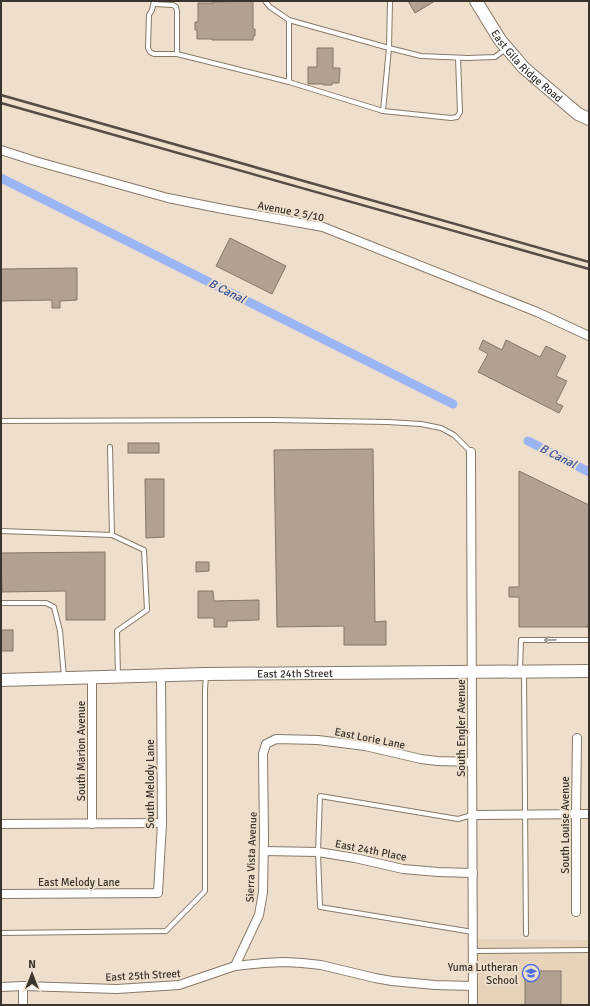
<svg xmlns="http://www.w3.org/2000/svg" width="590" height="1006" viewBox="0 0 590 1006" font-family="Signika,sans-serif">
  <rect width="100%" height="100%" fill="#eedecc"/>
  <path fill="#e7d2ba" d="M473,939L589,940V1005H473Z"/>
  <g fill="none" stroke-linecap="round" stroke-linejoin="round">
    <g stroke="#9bb5f2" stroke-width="9">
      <path d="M1,178L453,404"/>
      <path d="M528,441L589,472"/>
    </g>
  </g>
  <g fill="#b0a190" stroke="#857767">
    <path d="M253,1V29H255V36H253V40H212V39H197V30H195V22H198V3H213V2Z"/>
    <path d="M408,1H435L415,13Z"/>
    <path d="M317,48H333V68H340L339,83H332V85H323V84H308V67H317Z"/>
    <path d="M230,238L286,266L272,294L216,266Z"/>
    <path d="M77,268V300L60,301V308H52V300L1,301V269Z"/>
    <path d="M483,340L502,350L506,340L540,357L546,346L566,356L556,376L567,381L556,403L563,406L559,413L478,372L488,354L479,349Z"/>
    <rect x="128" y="443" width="31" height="10"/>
    <path d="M373,449L375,622L386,621V645H344V626L277,627L274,450Z"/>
    <path d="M519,471L589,505V623H588V627H519V597H509V587H519Z"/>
    <path d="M145,479H164V537L146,538Z"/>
    <path d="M105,552V620H66V591L2,592L1,553Z"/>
    <path d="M196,562H209V571L196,572Z"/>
    <path d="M198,591H213L214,601L259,600V620L227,621V627H214V618H198Z"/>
    <rect x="1" y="630" width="12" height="21"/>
    <rect x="525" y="971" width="36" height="34"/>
  </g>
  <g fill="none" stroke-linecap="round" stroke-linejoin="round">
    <g stroke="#877969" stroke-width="6">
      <g id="lane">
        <path d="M154,1L152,10L149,15L148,48L150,52L154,54H177"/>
        <path d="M265,1L270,7L289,20L389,48L421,56L468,58L495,57L507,48"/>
        <path d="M154,4L173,5L176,7L177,11V54L289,82"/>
        <path d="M289,20V82L383,111L389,48L390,1"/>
        <path d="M383,111L451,118L457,117L460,112L458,58"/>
        <path d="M1,421L273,420L388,422L421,424L441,428L454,435L471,452"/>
        <path d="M110,447L112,535L144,550L147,610L117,631L118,676"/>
        <path d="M1,531L112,535"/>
        <path d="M1,603H46L54,607L60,631L64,677"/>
        <path d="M520,670L521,640H589"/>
        <path d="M524,673L526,934"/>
        <path d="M472,815L458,819L320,796L318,852L320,907L473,932"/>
        <path d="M1,933L166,931L205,891V690L206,675"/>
        <path d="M473,951L589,950"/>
      </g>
    </g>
    <g stroke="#877969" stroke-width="10">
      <g id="street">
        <path d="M1,150L35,161L168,198L223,209L323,227L537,312L589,336"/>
        <path d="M471,452C472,636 472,821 473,1005"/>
        <path d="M92,677V824"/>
        <path d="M472,815L589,814"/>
        <path d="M1,824L162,823"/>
        <path d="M264,851L318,852L355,858L403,869L438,872L473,873"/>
        <path d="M1,894L158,893L162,823L161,675"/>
        <path d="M576,912V814L577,738"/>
        <path d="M235,966L259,915L263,892L264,836L263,754L266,744L276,739L318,740L365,746L421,759L437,761L472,762"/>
        <path d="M23,986V1005"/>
        <path d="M1,987L23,986L117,989L179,985L235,966L264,963L284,962L302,963L321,965L375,978L392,981L435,985L473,986"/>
      </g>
    </g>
    <g stroke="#877969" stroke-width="14">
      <g id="secondary">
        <path id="s1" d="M476,1L500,40L524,68L578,114L589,119"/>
        <path id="s2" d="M1,680L206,674L589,671"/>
      </g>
    </g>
    <use href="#lane" stroke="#fff" stroke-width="4"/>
    <use href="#street" stroke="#fff" stroke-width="8"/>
    <use href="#secondary" stroke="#fff" stroke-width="12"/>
    <g stroke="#554c45" stroke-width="2.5">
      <path d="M1,95L589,262"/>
      <path d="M1,103L589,269"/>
    </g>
  </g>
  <defs><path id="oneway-shaft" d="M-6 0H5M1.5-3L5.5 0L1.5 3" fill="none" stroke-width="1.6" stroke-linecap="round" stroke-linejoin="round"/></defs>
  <use stroke="#9d9a96" href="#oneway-shaft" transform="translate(550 640) rotate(179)"/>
  <defs>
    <g id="school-ring" transform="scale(0.9)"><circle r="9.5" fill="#eedecc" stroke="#476de0" stroke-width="1.5"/><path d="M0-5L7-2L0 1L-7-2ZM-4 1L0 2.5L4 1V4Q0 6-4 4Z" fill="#476de0"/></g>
  </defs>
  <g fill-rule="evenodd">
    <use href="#school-ring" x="531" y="973"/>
  </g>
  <g text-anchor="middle" stroke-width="4" stroke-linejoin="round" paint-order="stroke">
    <g font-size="11" fill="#3b342e" stroke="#eedecc">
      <text dy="4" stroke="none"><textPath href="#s1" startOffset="83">East Gila Ridge Road</textPath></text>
      <text transform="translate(291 211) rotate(11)" y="4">Avenue 2 5/10</text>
      <text dy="4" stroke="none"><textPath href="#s2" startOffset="294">East 24th Street</textPath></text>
      <text transform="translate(461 728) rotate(-90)" y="4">South Engler Avenue</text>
      <text transform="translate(370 738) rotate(11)" y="4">East Lorie Lane</text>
      <text transform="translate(81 751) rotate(-90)" y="4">South Marion Avenue</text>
      <text transform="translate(150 784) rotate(-90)" y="4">South Melody Lane</text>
      <text transform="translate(565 825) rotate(-90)" y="4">South Louise Avenue</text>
      <text transform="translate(371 850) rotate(11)" y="4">East 24th Place</text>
      <text transform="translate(251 857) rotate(-88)" y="4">Sierra Vista Avenue</text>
      <text x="79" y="886">East Melody Lane</text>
      <text transform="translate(143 975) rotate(-3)" y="4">East 25th Street</text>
    </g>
    <g font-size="11" fill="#3b342e" stroke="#eedecc" text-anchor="end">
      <text x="518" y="971">Yuma Lutheran<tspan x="518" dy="13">School</tspan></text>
    </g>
    <g font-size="12" font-style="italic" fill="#38529b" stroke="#eedecc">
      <text transform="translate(227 291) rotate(27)" y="4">B Canal</text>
      <text transform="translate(558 456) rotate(27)" y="4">B Canal</text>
    </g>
  </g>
  <rect width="590" height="1006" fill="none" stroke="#3b342e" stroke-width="4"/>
  <g transform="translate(32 974)" stroke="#eedecc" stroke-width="3" paint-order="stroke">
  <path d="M0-3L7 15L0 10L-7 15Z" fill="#3b342e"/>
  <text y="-6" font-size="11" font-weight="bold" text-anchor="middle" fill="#3b342e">N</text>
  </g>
</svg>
